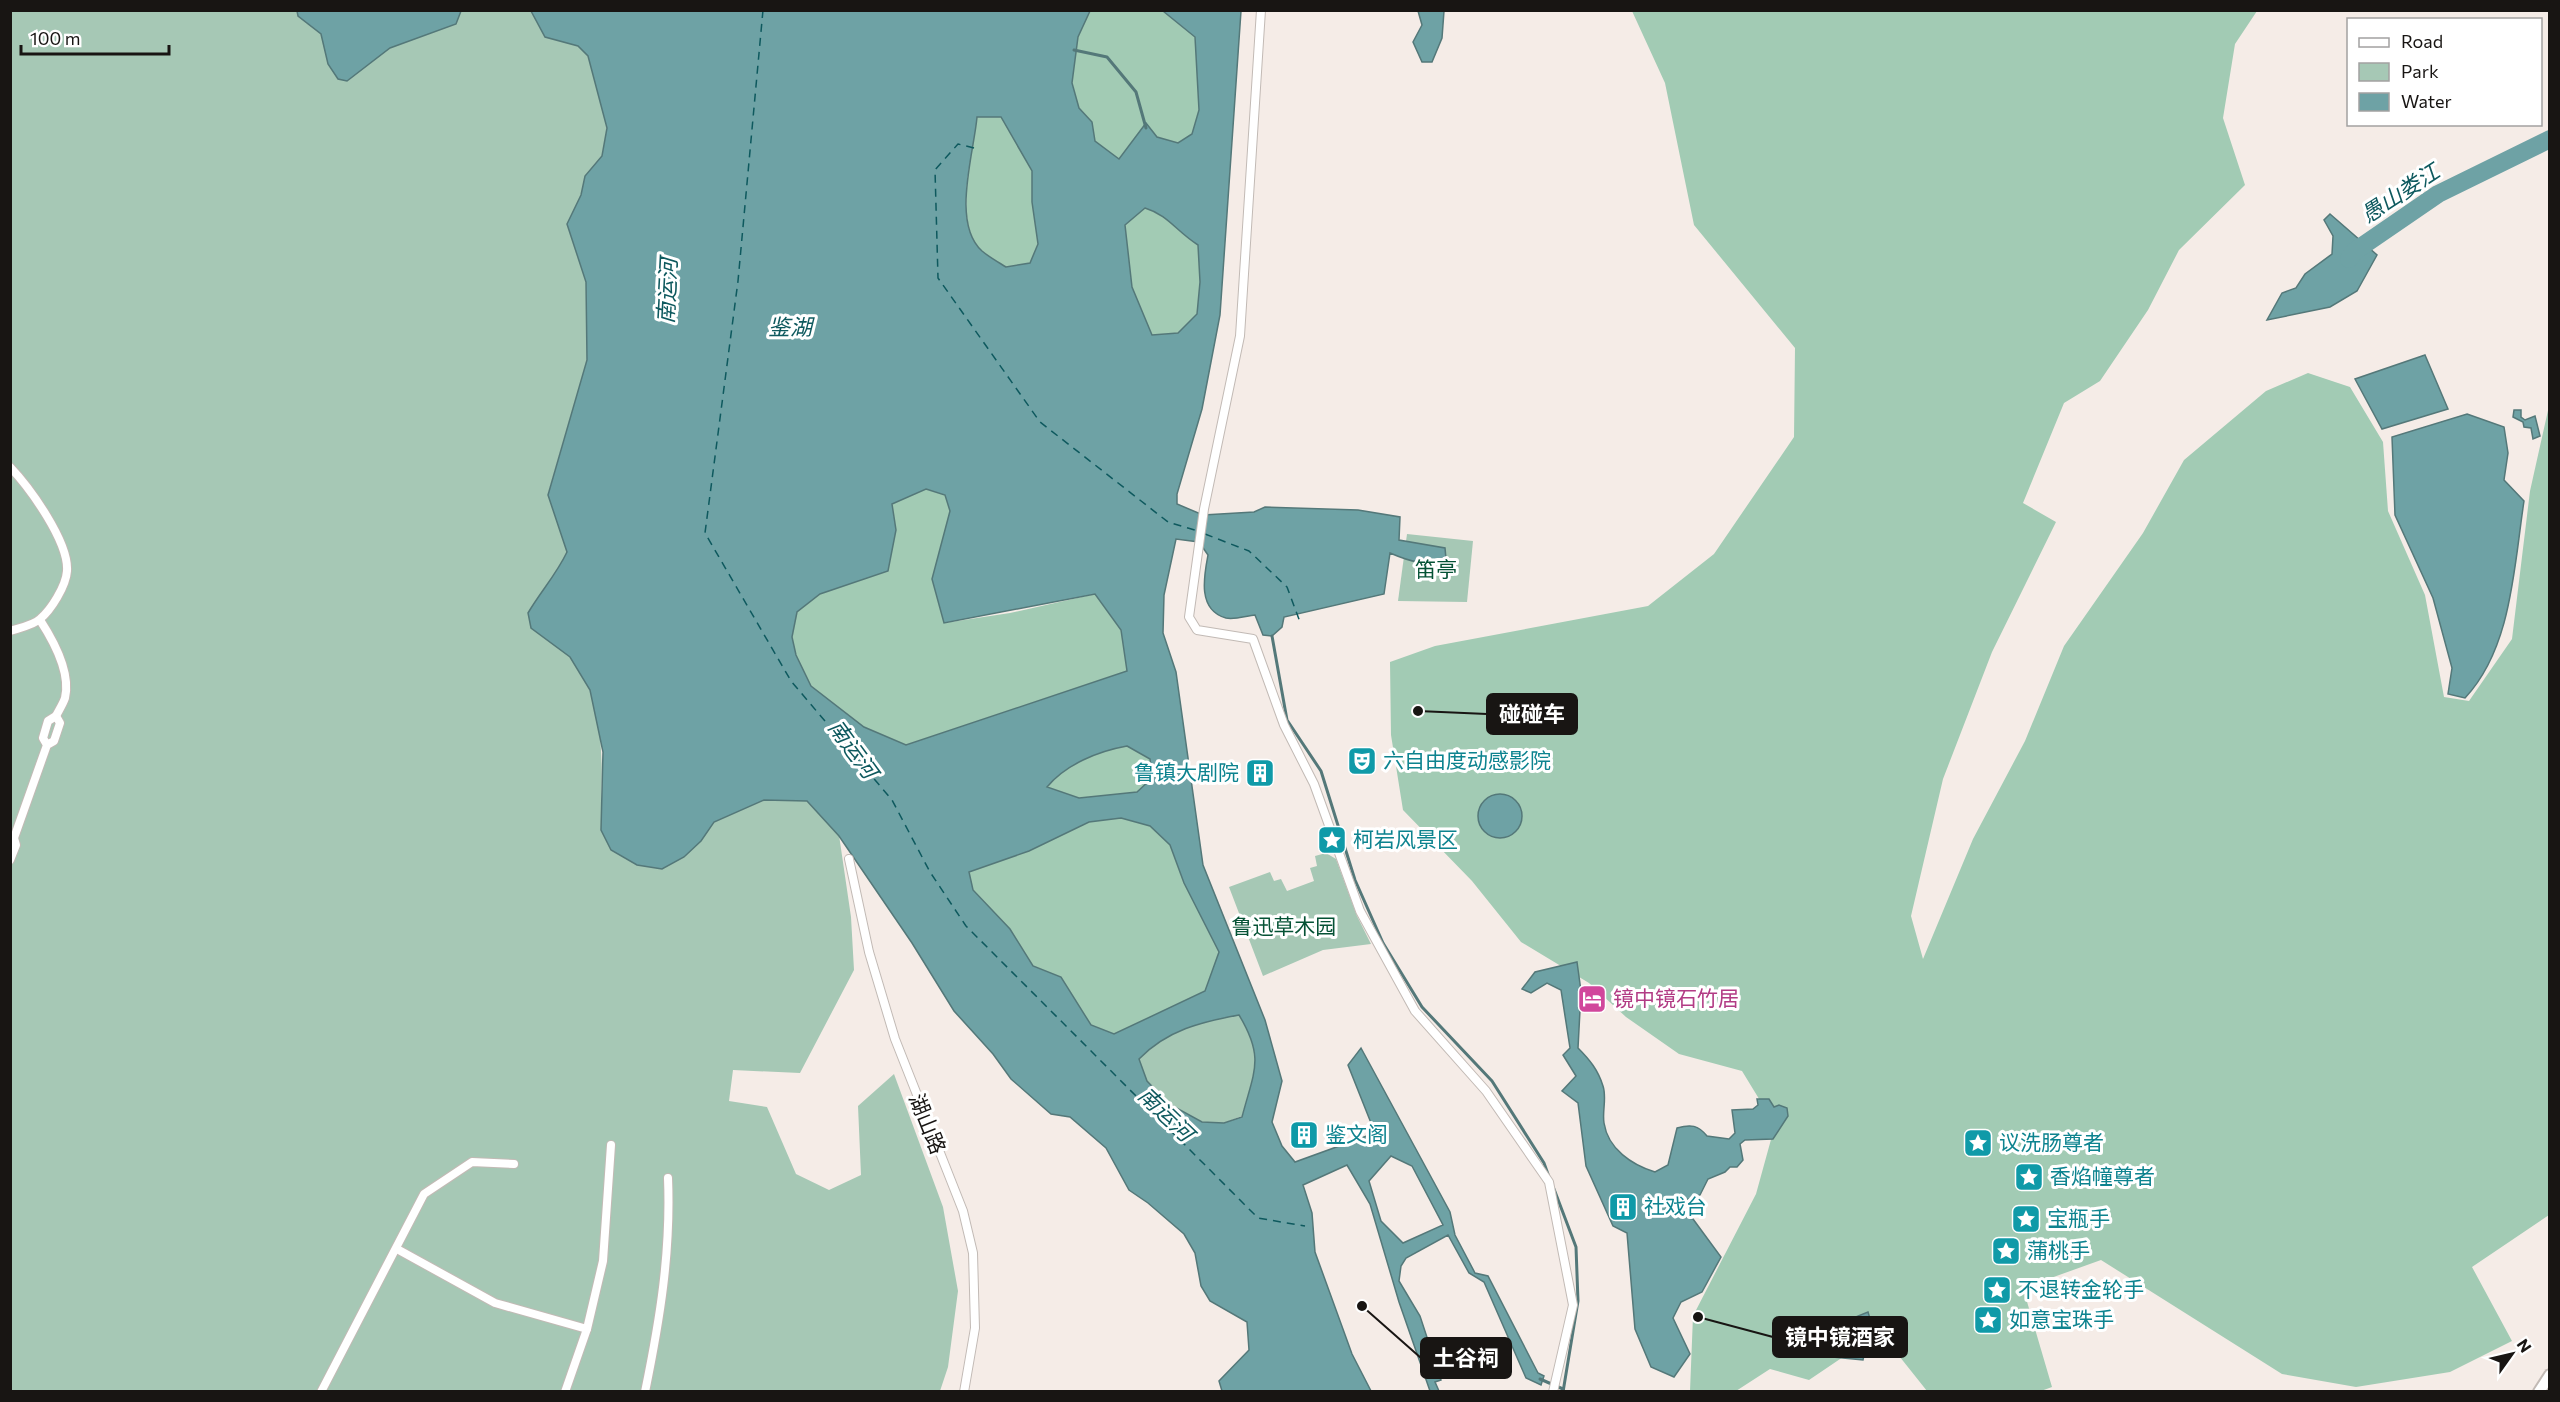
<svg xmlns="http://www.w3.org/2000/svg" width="2560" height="1402" viewBox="0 0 2560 1402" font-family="Commissioner,'Noto Sans SC',sans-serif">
  <rect width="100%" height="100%" fill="#f5ece7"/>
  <g fill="#a6c8b5">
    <path d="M10,11H532L545,36L578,46L588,56L607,127L602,156L585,176L581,195L567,224L586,282L587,360L548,494L567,552L531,628C543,637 557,645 568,655C603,687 603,757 601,800L714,822L764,800L807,801L839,835L851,917L854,970L800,1073L733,1070L729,1101L767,1107L796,1174L829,1190L861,1175L858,1106L894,1074L943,1207L958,1291L948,1367L940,1391H11Z"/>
    <path d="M1407,534L1473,541L1467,602L1398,601Z"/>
    <path d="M1326,853L1336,859L1357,916L1371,944L1323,950L1263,976L1229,887L1270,872L1274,881L1281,879L1287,891L1314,881L1310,868L1317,866L1315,856Z"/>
    <path d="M1239,1015C1265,1058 1254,1071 1242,1116L1224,1123L1202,1122L1169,1104L1147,1081L1139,1059C1168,1029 1200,1022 1239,1015Z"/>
  </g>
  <g fill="#a2cbb4">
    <path d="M1090,11H1163L1195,37L1199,110L1192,134L1178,143L1157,137L1119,160L1095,141L1092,122L1079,108L1072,83L1078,37Z"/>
    <path d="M1632,11H2257L2235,44L2223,118L2245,185L2179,250L2148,310L2100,381L2064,403L2023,503L2056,522L1992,652L1943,779L1911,916L1923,959L1973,839L2025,741L2064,646L2143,533L2184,460L2266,391L2308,373L2350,387L2383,442L2388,511L2425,595L2444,697L2469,701L2512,639L2530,491L2549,406V1215L2472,1267L2512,1341L2450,1372L2356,1387L2282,1374L2101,1260L2023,1288L2052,1387L2041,1391H1927L1880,1332L1809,1380L1770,1369L1736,1391H1690L1693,1316L1756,1194L1775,1125L1742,1071L1679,1054L1626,1017L1589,983L1521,942L1472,881L1403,810L1391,735L1390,662L1435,646L1648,606L1714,554L1794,437L1795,348L1694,225L1665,83Z"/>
    <path d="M976,116H1001L1032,171V202L1038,244L1030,263L1006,267C998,262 989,257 982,251C952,224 974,152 976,116Z"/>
    <path d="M1145,208C1168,215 1177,232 1198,245L1200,282L1197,314L1178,333L1151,335L1132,287L1125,225Z"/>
    <path d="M925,489L945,495L951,511L932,579L944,623L1010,613L1095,594L1121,630L1127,671L906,745L864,727L811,686L796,655L792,637L797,612L820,594L888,571L896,530L892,504Z"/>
    <path d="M1127,746L1150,759L1152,778L1137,792L1079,798L1047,787C1066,764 1098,751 1127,746Z"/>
    <path d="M1121,818L1150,826L1170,845L1184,883L1219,952L1205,991L1114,1034L1091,1025L1061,977L1033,966L1010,929L973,890L969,872L1029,851L1089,822Z"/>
  </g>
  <g fill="#6ea2a5" stroke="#547879" stroke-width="1.5" fill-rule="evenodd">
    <path d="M461,11L456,24L390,48L347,81L338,79L328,64L321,34L298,16L297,11Z"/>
    <path d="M531,11H1090L1078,37L1072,83L1079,108L1092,122L1095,141L1119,159L1146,123L1157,137L1178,143L1192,134L1199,110L1195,37L1163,11H1241L1220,315L1202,409L1177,494V504L1203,515L1254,512L1265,507L1358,510L1400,517L1399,540L1445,548L1446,559C1424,566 1411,562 1390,553L1384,594L1284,617L1282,627L1272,636L1263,635L1255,615C1246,616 1234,620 1226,618C1197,610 1204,576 1208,555L1199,542L1176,539L1164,595L1163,633L1176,672L1203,865L1265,1020L1282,1081L1272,1122L1282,1146L1295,1162L1375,1133L1348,1065L1361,1048L1450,1212L1455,1235L1475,1273L1488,1276L1538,1373L1544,1376L1541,1385L1526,1378L1484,1282L1469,1273L1448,1235L1406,1258L1401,1266L1399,1281L1420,1316L1441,1380L1435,1382L1439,1391H1430L1399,1302L1370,1204L1347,1165L1303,1185L1312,1213L1315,1252L1352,1354L1371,1391H1222L1219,1381L1249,1350L1247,1322L1210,1301L1201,1286L1195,1253L1184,1234L1148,1203L1129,1190L1106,1148L1070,1117L1051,1114L1011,1079L993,1054L954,1011L912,943L839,836L807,801L764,800L714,822L701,841L684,857L662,869L637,865L611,850L601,830L603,752L590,690L570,657L531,628L528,613C541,591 556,575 567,552L548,495L587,360L586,282L567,224L581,195L585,176L602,156L607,128L588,56L578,46L545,37ZM977,117H1001L1032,171V202L1038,244L1030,263L1006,267C998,262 989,257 982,251C951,223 974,153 977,117ZM1145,208C1168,215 1177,232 1198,245L1200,282L1197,314L1178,333L1152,335L1132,287L1125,225ZM926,489L945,495L950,511L932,579L944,623L1095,594L1121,630L1127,671L906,745L864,727L811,686L796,655L792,637L797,612L820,594L888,571L896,530L892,504ZM1127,746L1150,759L1152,778L1137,792L1079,798L1047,787C1066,764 1099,751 1127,746ZM1121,818L1150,826L1170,845L1184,883L1219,952L1205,991L1114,1034L1091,1025L1061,977L1033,966L1010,929L973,890L969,872L1029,851L1089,822ZM1239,1015C1265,1058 1254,1071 1242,1117L1224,1123L1202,1122L1169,1104L1147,1081L1139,1059C1167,1030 1201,1022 1239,1015ZM1391,1156L1412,1166L1443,1225L1403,1243L1381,1221L1369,1181Z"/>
    <path d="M1418,11H1444L1442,38L1432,62H1422L1413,42L1422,25Z"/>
    <path d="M2330,214L2377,255L2357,291L2330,307L2267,320L2282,293L2296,288L2305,274L2332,254L2333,236L2324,220Z"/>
    <path d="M2425,355L2448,409L2382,429L2355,379Z"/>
    <path d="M2514,410H2521V417L2525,420L2535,416L2540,436L2533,439L2531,428L2524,427L2523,422L2513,417Z"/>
    <path d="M2467,414L2504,427L2508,453L2504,480L2524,501C2514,566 2512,648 2465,698L2448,694L2452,668L2433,598L2395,515L2392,437Z"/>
    <circle cx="1500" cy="816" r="22"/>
    <path d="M1577,962L1581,991L1578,1048C1590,1060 1598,1070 1603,1086C1607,1098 1602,1111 1604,1123C1608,1149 1632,1165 1655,1172L1668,1165L1677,1128C1691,1124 1698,1125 1707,1136L1729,1139L1735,1133L1732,1110L1753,1109L1758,1105L1757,1099H1769L1774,1107L1779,1105L1787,1108L1788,1116L1773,1139L1745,1140L1740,1144L1743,1160L1737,1167H1730L1725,1172L1708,1179L1700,1195L1675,1204L1682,1216L1693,1219L1721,1257L1702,1292L1681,1302L1673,1318L1690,1354L1674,1377L1651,1367L1635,1329L1627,1233L1613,1226L1586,1166L1578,1103L1562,1091L1576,1076L1563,1055L1570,1048L1561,990L1547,983L1531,993L1522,989L1535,972Z"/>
    <path d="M1868,1312L1871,1322L1863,1360L1833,1357L1832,1344L1853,1318Z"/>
  </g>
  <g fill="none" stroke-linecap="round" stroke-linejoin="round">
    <g stroke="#547879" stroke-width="3">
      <path d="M1074,50L1107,57L1136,92L1146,128"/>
      <path d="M1272,636L1287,720L1321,771L1355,880L1383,943L1422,1007L1492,1081L1544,1163L1549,1177"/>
      <path d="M1554,1189L1576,1247L1578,1301L1563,1392"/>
      <path d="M1540,1379L1563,1389"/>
    </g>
    <path stroke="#6ea2a5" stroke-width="18" d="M2349,259L2355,251L2438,194L2550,139"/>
    <g stroke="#0e595e" stroke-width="1.5" stroke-dasharray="8 6" stroke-linecap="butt">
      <path d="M763,10L738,281L705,533L791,681L892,800L930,872L966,926L1258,1218L1305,1226"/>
      <path d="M974,148L958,144L935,170L938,278L1040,422L1168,522L1198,531"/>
      <path d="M1205,534L1249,551L1287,587L1300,622"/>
    </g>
    <g stroke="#c2bab5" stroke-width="10">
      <g id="street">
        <path d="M1261,10L1240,336L1204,509L1189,617L1197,630L1253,639L1284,725L1314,784L1360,911L1415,1011L1486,1091L1549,1182L1573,1305L1553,1392"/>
        <path d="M10,467C30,488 69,542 67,571C66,586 51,610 40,619C34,625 19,628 10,631"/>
        <path d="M40,620C53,640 71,673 65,698C63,704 59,710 56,716"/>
        <path d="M14,838L47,745L54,741L60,723L56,716L48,721L43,738L47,745"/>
        <path d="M10,840L14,838L16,845L10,860"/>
        <path d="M849,859L869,952L895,1039L963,1211L973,1253L975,1328L964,1392"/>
        <path d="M397,1249L495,1303L587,1329"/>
        <path d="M321,1392L424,1194L472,1162L514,1164"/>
        <path d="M565,1392L587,1329L603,1261L611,1145"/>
        <path d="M645,1392C660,1319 671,1252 668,1178"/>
      </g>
    </g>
    <g stroke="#c2bab5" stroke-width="14">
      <path id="secondary" d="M2539,1392L2550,1375"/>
    </g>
    <use href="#street" stroke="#fff" stroke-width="8"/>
    <use href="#secondary" stroke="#fff" stroke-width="10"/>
  </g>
  <defs>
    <g id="theatre-square" transform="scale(1.5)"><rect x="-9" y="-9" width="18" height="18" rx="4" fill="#0f9aa8" stroke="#fff"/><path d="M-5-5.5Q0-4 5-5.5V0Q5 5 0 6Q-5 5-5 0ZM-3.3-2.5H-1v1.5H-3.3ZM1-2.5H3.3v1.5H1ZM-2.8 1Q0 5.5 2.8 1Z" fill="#fff"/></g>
    <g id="building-square" transform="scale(1.5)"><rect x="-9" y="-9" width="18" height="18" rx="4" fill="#0f9aa8" stroke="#fff"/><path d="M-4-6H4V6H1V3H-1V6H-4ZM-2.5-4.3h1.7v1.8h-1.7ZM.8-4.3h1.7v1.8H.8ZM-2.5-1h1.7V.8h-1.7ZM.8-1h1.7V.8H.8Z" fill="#fff"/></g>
    <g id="sight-square" transform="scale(1.5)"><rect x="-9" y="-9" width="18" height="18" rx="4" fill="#0f9aa8" stroke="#fff"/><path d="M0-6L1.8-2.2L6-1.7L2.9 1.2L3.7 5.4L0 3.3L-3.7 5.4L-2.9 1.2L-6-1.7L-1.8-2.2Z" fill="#fff"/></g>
    <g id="hotel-square" transform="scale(1.5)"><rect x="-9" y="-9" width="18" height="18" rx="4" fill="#d1479c" stroke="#fff"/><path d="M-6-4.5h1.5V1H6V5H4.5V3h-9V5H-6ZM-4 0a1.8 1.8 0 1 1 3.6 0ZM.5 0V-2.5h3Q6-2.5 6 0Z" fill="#fff"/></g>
  </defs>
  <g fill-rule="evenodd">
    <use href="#theatre-square" x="1362" y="761"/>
    <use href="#building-square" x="1260" y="773"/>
    <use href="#sight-square" x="1332" y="840"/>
    <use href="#hotel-square" x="1592" y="999"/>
    <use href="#building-square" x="1304" y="1135"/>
    <use href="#sight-square" x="1978" y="1143"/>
    <use href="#sight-square" x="2029" y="1177"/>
    <use href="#building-square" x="1623" y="1207"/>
    <use href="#sight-square" x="2026" y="1219"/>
    <use href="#sight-square" x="2006" y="1251"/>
    <use href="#sight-square" x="1997" y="1290"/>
    <use href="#sight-square" x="1988" y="1320"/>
  </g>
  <g text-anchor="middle" stroke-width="6" stroke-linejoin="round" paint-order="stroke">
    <g font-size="21" fill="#055235" stroke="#fff">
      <text x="1436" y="577">笛亭</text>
      <text x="1284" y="934">鲁迅草木园</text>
    </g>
    <g font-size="21" fill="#0d838f" stroke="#fff" text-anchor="start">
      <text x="1383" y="768">六自由度动感影院</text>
      <text x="1239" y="780" text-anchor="end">鲁镇大剧院</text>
      <text x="1353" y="847">柯岩风景区</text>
      <text x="1325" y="1142">鉴文阁</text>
      <text x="1999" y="1150">议洗肠尊者</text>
      <text x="2050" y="1184">香焰幢尊者</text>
      <text x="1644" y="1214">社戏台</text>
      <text x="2047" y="1226">宝瓶手</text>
      <text x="2027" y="1258">蒲桃手</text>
      <text x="2018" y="1297">不退转金轮手</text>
      <text x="2009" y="1327">如意宝珠手</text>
    </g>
    <g font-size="21" fill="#b23c85" stroke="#fff" text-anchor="start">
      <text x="1613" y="1006">镜中镜石竹居</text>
    </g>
    <g font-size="21" fill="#181513" stroke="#fff">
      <text transform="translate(927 1124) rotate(68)" y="7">湖山路</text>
    </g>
    <g font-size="22" font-style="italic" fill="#0e595e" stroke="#fff">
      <text transform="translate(2400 193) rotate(-33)" y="8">愚山娄江</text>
      <text transform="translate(667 291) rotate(-87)" y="8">南运河</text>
      <text x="790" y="335">鉴湖</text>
      <text transform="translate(853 749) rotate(54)" y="8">南运河</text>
      <text transform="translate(1166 1114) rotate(44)" y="8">南运河</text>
    </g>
  </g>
  <path fill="none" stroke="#181513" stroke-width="2" d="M1418 711L1487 714M1698 1317L1773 1337M1362 1306L1421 1358"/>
  <g fill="#181513" stroke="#fff" stroke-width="2">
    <circle cx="1418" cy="711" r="6"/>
    <circle cx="1698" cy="1317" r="6"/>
    <circle cx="1362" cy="1306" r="6"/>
  </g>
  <g fill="#181513" stroke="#181513" stroke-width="2">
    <rect x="1487" y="694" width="90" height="40" rx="6"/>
    <rect x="1773" y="1317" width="134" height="40" rx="6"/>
    <rect x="1421" y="1338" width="90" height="40" rx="6"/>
  </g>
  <g font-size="22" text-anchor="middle" font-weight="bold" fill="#fff">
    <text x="1532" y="722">碰碰车</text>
    <text x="1840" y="1345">镜中镜酒家</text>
    <text x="1466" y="1366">土谷祠</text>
  </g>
  <rect width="2560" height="1402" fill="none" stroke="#181513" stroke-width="24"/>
  <rect x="2347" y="18" width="195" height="108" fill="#ffffff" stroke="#a3a1a1" stroke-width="1.5"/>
  <rect x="2359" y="38" width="30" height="9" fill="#ffffff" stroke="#a3a1a1" stroke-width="1.5"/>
  <text x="2401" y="48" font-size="18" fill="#181513">Road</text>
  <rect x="2359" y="63" width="30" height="18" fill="#a6c8b5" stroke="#a3a1a1" stroke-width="1.5"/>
  <text x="2401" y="78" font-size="18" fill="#181513">Park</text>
  <rect x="2359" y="93" width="30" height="18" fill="#6ea2a5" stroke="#a3a1a1" stroke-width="1.5"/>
  <text x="2401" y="108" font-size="18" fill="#181513">Water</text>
  <g transform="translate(2512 1354) rotate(56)" stroke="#ffffff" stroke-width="4.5" paint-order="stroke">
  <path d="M0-4.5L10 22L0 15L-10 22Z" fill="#181513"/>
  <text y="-9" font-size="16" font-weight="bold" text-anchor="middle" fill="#181513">N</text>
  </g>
  <path d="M21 45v9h148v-9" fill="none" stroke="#181513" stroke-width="3"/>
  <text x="30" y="45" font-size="18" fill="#181513" stroke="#ffffff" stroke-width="4.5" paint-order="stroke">100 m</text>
</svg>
